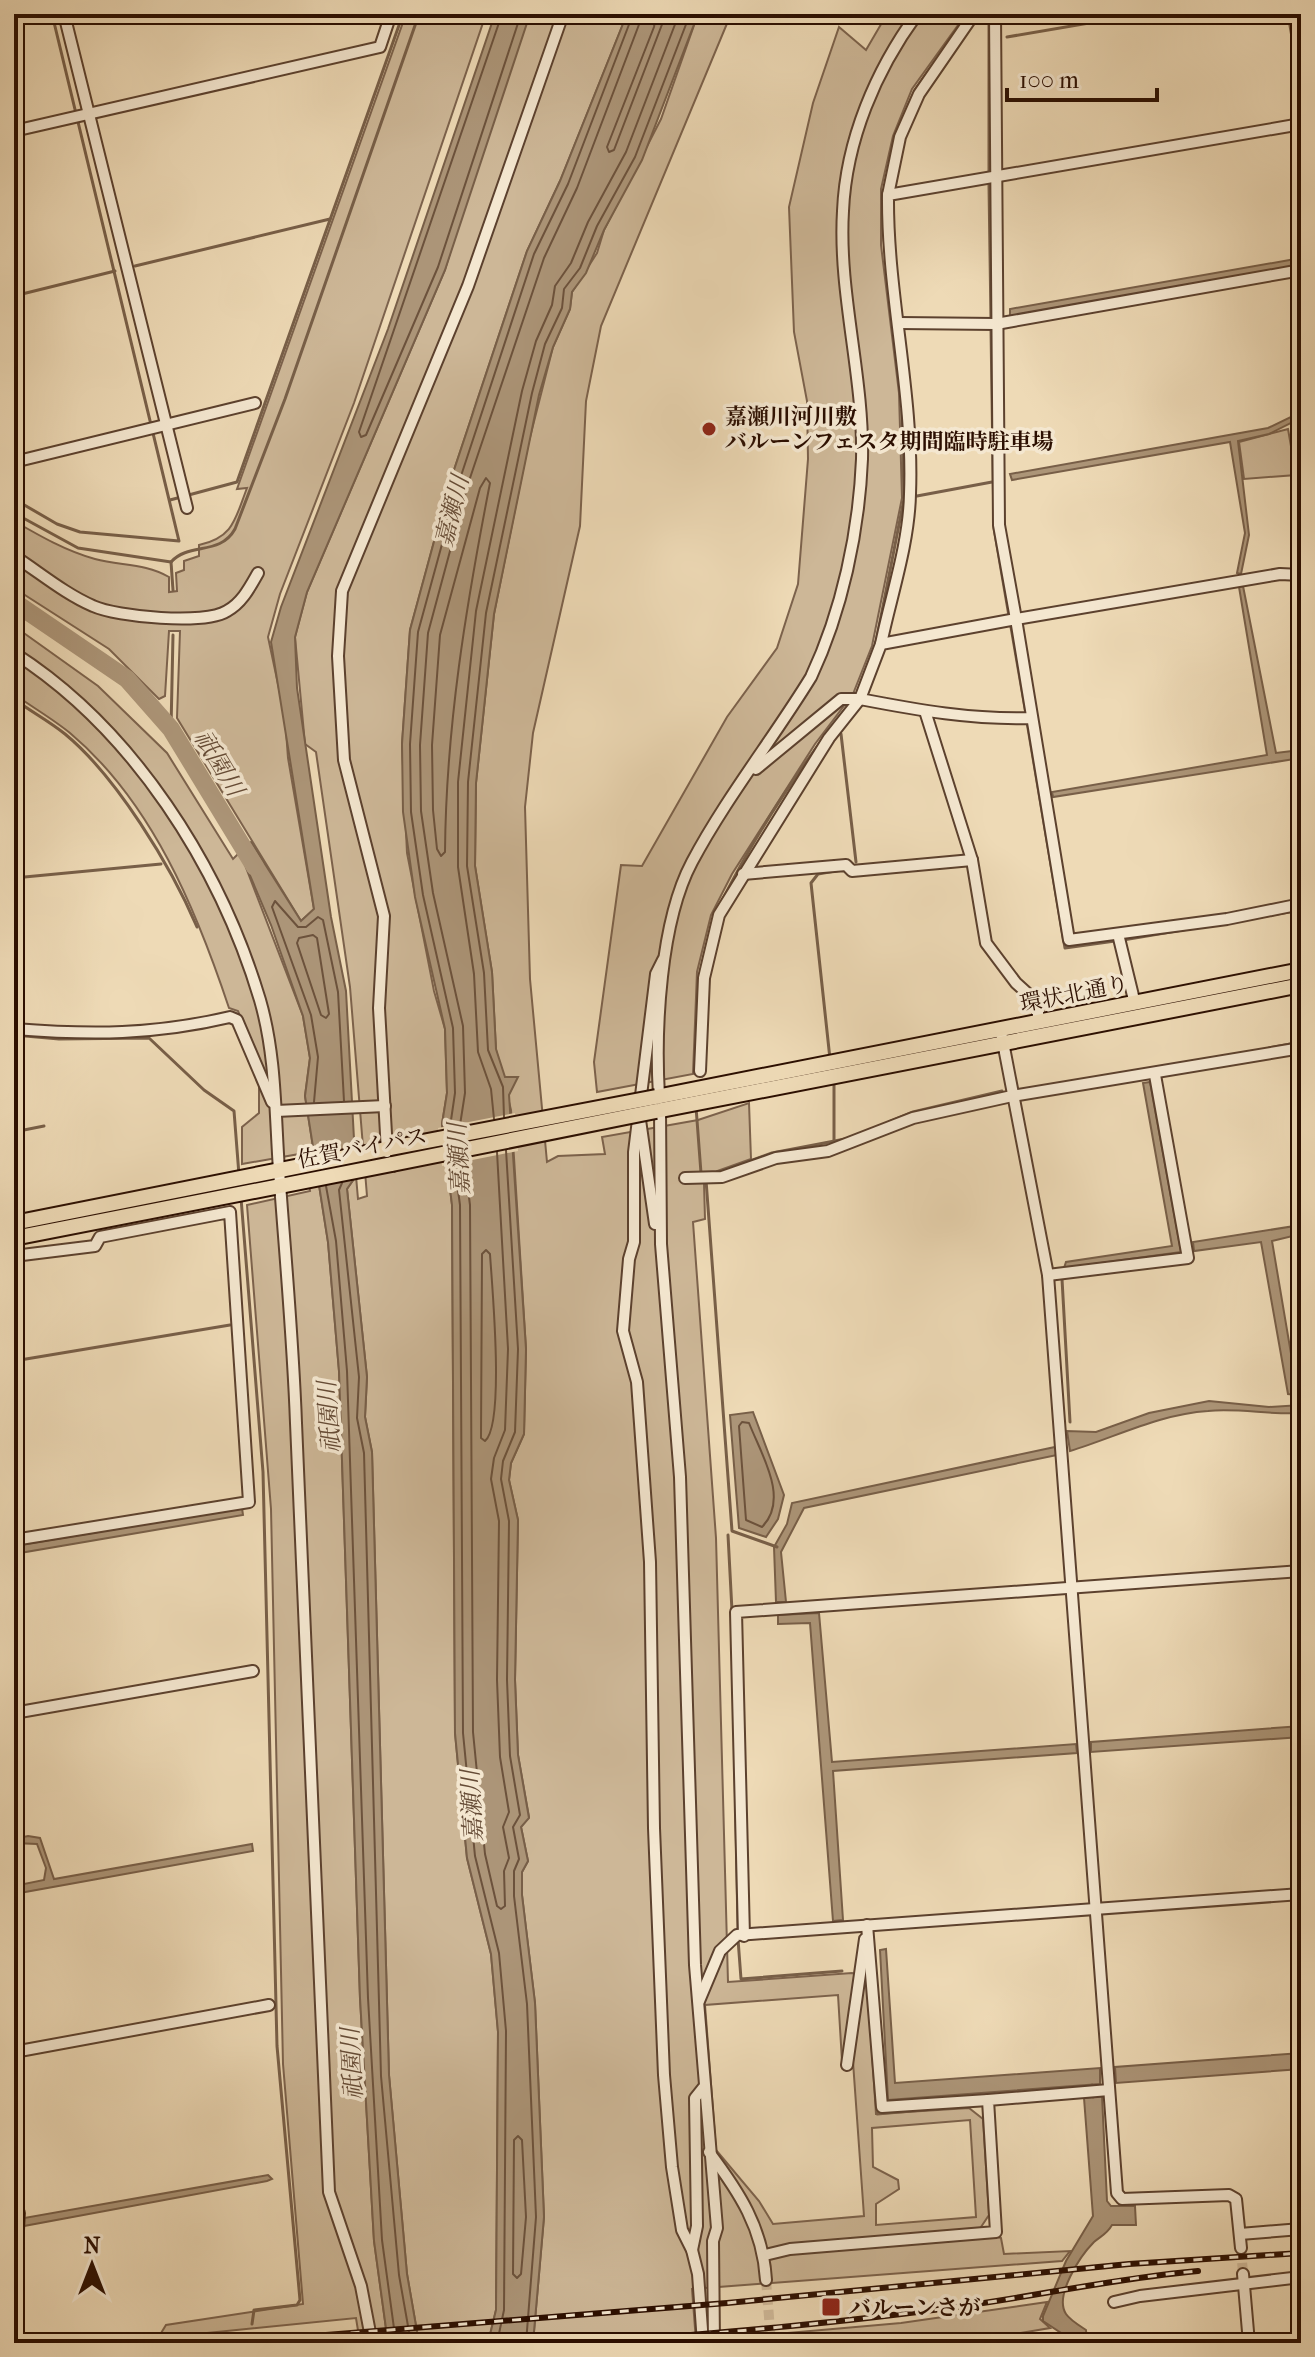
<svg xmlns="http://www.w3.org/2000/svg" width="1315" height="2357" viewBox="0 0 1315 2357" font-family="'IM FELL French Canon','Noto Serif JP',serif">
  <rect width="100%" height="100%" fill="#eedab6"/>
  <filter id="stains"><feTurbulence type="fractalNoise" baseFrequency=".0025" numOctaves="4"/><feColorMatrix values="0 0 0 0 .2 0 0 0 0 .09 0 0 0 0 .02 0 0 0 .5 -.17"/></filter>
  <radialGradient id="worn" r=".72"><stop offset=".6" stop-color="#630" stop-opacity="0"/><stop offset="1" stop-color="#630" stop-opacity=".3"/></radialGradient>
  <g fill="#cdb797" stroke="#7c624c" stroke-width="2" fill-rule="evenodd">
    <path d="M406,14H486L354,403L280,594L268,637L285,717L288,758L314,909L301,921L177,718L180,631H169L165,696L159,699L109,649L14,588V521C40,536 66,551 95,559C121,566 145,563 169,577V592L177,591L176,573L184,570V561L199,556V545C234,537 235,519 247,488L237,489Z"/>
    <path d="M521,14H627L560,181L527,251L451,479L410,630L402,744L407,853L434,991L445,1029L447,1093L442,1124L452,1205L455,1733L467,1858L491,1954L498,2032L496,2310L488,2343H419L407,2274L389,2075L372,1452L365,1417L367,1377L347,1189L356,1176L358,1199L367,1196L350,987L316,752L305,744L295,637L307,592L445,270Z"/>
    <path d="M698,14H731L601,326L586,401L580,526L533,733L525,807L530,979L547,1162L558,1156L605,1154L602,1137L698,1120L749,1103L751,1159L717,1171L704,1183L705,1219L693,1222L716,1538L728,1982L852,1973L867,1977L876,2114L969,2108L983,2119L989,2215L979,2230L1001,2238L1004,2254L1070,2251L1062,2261L692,2289L696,2341L901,2323L1047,2302L1040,2319L1050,2328L961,2343H533L544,2217L535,2003L522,1895V1872L528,1861L521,1827L529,1817L518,1755L515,1680L518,1520L509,1480L511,1463L524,1434L526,1349L511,1110L496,1050L492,972L475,866L476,783L494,614L528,445L553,347L570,309L572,292L597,253L604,230L661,119ZM838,1995L842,2061L853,2062L864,2216L773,2224L759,2201L716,2150L705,2005ZM970,2120L976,2217L876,2225V2204L899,2189L898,2180L873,2167L872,2128Z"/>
    <path d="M887,14H966L912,89L893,136L881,189V245L899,393L902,498L872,646L853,694L815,744L732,874L711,915L697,972L693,1074L597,1092L594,1062L621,865L642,866L727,717L777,648L798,584L808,459L807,401L794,332L789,207L813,103L839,27L866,50Z"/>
    <path d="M1288,429L1296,475L1244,479L1239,442Z"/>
    <path d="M14,626L98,686L167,753L233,859L240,852L303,1016L310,1058L305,1096L328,1242L339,1371L360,1998L374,2241L388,2343H360L356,2318L158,2338L166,2325L303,2304L283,2064L271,1509L247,1205L310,1191L305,1153L242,1164V1127L259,1113V1061L238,1011L229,1008C196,909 152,802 70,733C53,719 32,707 14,694Z"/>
  </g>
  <g fill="#ac9578" stroke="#785f48" stroke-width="2">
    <path d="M495,14H530L445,270L307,592L295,637L297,688L331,917L346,991L356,1176L347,1189L367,1377L365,1417L372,1452L389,2075L407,2274L419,2343H388L374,2241L360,1998L339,1371L328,1242L305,1096L310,1058L303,1016L271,925L240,852L251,842L301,921L314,909L271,642L281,607L388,329Z"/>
    <path d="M627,14H698L642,160L604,230L586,273L572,292L570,309L553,347L539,395L494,614L476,783L475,866L492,972L496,1049L505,1077H518L509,1095L526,1349L524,1434L511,1463L509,1480L518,1520L515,1680L518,1755L529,1818L521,1827L528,1861L522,1872V1895L535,2003L544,2217L533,2343H488L496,2310L498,2032L491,1954L467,1858L455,1733L452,1205L442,1124L447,1093L445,1029L415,897L403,812L402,744L410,630L451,479L527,251L560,181Z"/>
    <path d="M1301,258V265L1010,316V309Z"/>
    <path d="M1301,412V418L1269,434L1238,441L1249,535L1241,574L1237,573L1245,533L1230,442L1012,480L1010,474L1268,428Z"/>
    <path d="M1243,586L1276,753L1301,750V758L1053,797L1052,792L1267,755L1239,587Z"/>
    <path d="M1150,1082L1181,1252L1064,1268L1066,1262L1172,1246L1143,1083Z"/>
    <path d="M1301,1225V1234L1272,1241L1298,1395L1288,1394L1261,1242L1194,1251L1193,1242Z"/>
    <path d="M1209,1401L1269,1407L1301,1405V1413C1270,1415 1239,1408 1208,1411C1160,1414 1116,1437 1070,1451L1067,1431L1096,1432L1149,1413Z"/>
    <path d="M753,1412L784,1495L778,1519L766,1537L739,1528L730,1415Z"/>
    <path d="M1055,1447L1057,1455L804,1508L781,1552L786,1602H776L774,1547L787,1524L792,1503Z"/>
    <path d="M242,1508L243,1515L14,1554V1546Z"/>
    <path d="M819,1613L832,1762L1076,1744L1077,1753L833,1771L843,1920L833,1921L810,1623L778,1624V1615Z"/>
    <path d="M1301,1726V1737L1091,1752V1742Z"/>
    <path d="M28,1836L40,1838L54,1879L252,1844L253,1851L14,1894V1886L44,1880L46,1868L37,1844L14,1843V1839Z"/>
    <path d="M886,1949L895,2083L1100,2068V2084L888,2100L880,1950Z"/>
    <path d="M1301,2053V2069L1116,2083L1115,2067Z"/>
    <path d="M1102,2096L1107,2201L1111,2206H1135L1136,2225H1112C1107,2234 1101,2236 1094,2242C1080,2256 1054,2296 1066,2314C1070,2320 1080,2326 1086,2330L1087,2343H1069L1067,2337L1043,2321V2316L1066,2261L1093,2216L1084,2098Z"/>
    <path d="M268,2175L272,2179L267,2181L24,2226V2218Z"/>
  </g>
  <path fill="#eedab6" d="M515,1113L518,1151L442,1166L438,1128Z"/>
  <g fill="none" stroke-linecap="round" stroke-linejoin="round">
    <g stroke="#6c523c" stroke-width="2">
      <path d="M502,14L359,432L361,437L366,435L438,267L521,14"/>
      <path d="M656,14L654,27L607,147L609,152L614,150L666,14"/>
      <path d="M486,478L490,483C466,606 446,727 445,852L441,856L437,849L433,810L432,745L440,635L480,488Z"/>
      <path d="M313,935L317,938L329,1014L326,1018L321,1015L297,943L299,938Z"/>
      <path d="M314,1102L318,1057L311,1015L272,907L275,901L298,927H306L318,917L323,920L338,992L344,1101"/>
      <path d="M504,1117L503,1087L488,1050L484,973L467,866L468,782L486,613L532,393L545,344L562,308L564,289L580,268L597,226L635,157L690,14"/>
      <path d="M494,1119L491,1089L478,1052L474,974L458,867V782L476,611L522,391L536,341L552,305L555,286L571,263L588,222L626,152L679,14"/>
      <path d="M460,1125L465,1093L463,1026L433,893L421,811L420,745L428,633L468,484L544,258L577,188L643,14"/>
      <path d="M450,1127L455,1093L453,1028L423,895L411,812L410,744L418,632L459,482L534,254L568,184L633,14"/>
      <path d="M506,1150L518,1349L515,1432L503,1461L501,1479L509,1521L507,1680L510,1756L520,1815L513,1827L519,1859L514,1871V1896L527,2004L536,2217L526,2343"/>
      <path d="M464,1159L470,1205L473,1732L485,1854L497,1906L501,1909L505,1906L504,1871L509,1858L503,1827L509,1812L500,1757L497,1680L499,1521L491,1479L494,1458L505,1430L508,1349L497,1152"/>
      <path d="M454,1161L460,1205L463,1733L475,1856L499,1953L506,2031L504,2310L497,2343"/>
      <path d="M342,1183L339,1190L359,1377L357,1418L364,1453L381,2076L399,2275L411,2343"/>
      <path d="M326,1186L336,1241L347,1371L368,1998L382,2240L396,2343"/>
      <path d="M486,1250L490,1254C492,1286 505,1424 485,1441L481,1438L482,1254Z"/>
      <path d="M742,1422L749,1423C761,1454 790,1499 762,1527L746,1520L739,1426Z"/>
      <path d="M518,2136L522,2140L526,2217L521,2274L517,2278L513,2274L514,2140Z"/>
    </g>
    <g stroke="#785f48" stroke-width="3">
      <path d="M989,14V174"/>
      <path d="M1288,14L1301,89"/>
      <path d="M1007,37L1142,14"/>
      <path d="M901,122L915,90L937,59"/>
      <path d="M989,185L991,321"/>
      <path d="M135,266L330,219"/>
      <path d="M887,271L882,214L894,140"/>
      <path d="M14,296L115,271"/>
      <path d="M991,329L994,528L1009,616"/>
      <path d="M917,496L992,482"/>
      <path d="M14,499L57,524L80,532L179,541L52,14"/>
      <path d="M170,500L237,482L403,14"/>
      <path d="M14,513L78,548L171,562"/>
      <path d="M171,562C189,542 220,556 235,529L285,399L419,14"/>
      <path d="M171,562L173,590"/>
      <path d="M1011,627L1026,714"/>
      <path d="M875,647L904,499L902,410"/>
      <path d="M14,699C30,711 49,721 65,734C116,776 171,866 197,927"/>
      <path d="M1027,722L1065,948L1115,941"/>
      <path d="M171,729L173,635"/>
      <path d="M841,734L856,862"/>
      <path d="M14,878L161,864"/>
      <path d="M721,903C756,832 802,764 851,702"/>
      <path d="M1123,940L1301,910"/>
      <path d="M700,976L704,956"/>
      <path d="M14,1035L59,1039L149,1038L204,1090L234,1111L239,1175"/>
      <path d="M1269,1048L1301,1042"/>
      <path d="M830,1059L811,883L818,874L841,870"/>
      <path d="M834,1083V1143"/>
      <path d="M696,1107L701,1173"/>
      <path d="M889,1122L913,1112L1002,1091"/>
      <path d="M14,1132L44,1126"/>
      <path d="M717,1173L772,1153L845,1139"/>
      <path d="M706,1180L732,1531L777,1547"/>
      <path d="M241,1198L263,1472L277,2046L300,2300L297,2305L254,2310L252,2324"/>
      <path d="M1062,1279L1070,1422"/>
      <path d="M14,1361L230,1325"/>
      <path d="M728,1535L732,1611"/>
      <path d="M735,1767L738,1929"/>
      <path d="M738,1939L741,1979L842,1971"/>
      <path d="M1092,2085L1093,2097"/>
      <path d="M876,2090L877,2114L969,2106"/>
    </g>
    <path stroke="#ac9578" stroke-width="18" d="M14,602L127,679L171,729L255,867"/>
    <g stroke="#d1bb9b" stroke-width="10" stroke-dasharray="10 5" stroke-linecap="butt">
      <path d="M1241,2248L1243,2274"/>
      <path d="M766,2280L771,2342"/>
    </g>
    <g stroke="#5c412e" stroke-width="14">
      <g id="minor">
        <path d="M64,14L187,508"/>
        <path d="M995,14L999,525L1016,619L1280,574L1301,575"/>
        <path d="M1296,14L1301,41"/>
        <path d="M14,131L380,47L391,14"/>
        <path d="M888,195L900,137L919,94L974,14"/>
        <path d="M899,323L996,324L1301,270"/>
        <path d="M14,462L255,403"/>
        <path d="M14,556C39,572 65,594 93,606C117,617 205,625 227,611C242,603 250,587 258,573"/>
        <path d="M881,644C891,596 909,544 910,494C914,394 887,295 888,195L1301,124"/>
        <path d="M14,653C133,729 220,866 260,1000C276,1055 275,1113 279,1170C285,1254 293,1338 296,1423C307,1679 318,1936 329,2192L361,2286L372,2343"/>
        <path d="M925,711L972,860L986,943L1016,983L1038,1003V1023"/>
        <path d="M1031,718C973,720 917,710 860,699L881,644L1016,619L1069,940L1227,919L1301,904"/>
        <path d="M743,874L846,865L852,871L972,860"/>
        <path d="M1118,934L1135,1004"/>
        <path d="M663,960L656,974L634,1152V1242L629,1259L623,1331L637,1382L650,1562L654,1828L664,2075L672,2167L682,2230L692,2250L698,2274L703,2343"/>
        <path d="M14,1029C91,1035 154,1035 230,1017L237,1020L272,1102"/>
        <path d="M1002,1037L1048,1275L1117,2193L1122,2199L1229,2195L1236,2199L1241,2248"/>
        <path d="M700,1071L704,978L719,915L829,738L860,699H841L756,769"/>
        <path d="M659,1096C655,1029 660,922 692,862C726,798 773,739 811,677C842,611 859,532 862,459C864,376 838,293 843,211C846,140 876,70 917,14"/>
        <path d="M660,1110L661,1244L680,1477L695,1965L717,2228L713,2241L714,2343"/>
        <path d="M276,1111L385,1106"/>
        <path d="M639,1113L655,1224"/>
        <path d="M387,1152L379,1008L384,916L344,760L338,656L342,591L468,286L563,14"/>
        <path d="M685,1178L722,1177L776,1158L828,1151L913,1118L1012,1096L1301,1048"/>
        <path d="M14,1256L95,1246L100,1237L230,1212L249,1502L14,1540"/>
        <path d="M1048,1275L1188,1258L1155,1075"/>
        <path d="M14,1713L253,1671"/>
        <path d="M867,1925L882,2107L988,2100"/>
        <path d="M744,1936L736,1612L1301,1571"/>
        <path d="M699,2001L720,1951L737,1935L1301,1894"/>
        <path d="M14,2052L269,2005"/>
        <path d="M847,2065L865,1939"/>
        <path d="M709,2152C739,2192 763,2228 766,2280"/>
        <path d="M1240,2234L1301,2229"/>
        <path d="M692,2250L697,2226L695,2098L703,2088"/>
        <path d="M765,2255L790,2249L996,2232L988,2100L1109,2090"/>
        <path d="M1243,2274L1249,2343"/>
        <path d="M14,2295L19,2213"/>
        <path d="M1114,2302L1140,2296L1301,2277"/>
        <path d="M771,2342V2343"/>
      </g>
    </g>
    <g stroke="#2b0e00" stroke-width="18">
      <g id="highway">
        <path d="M656,1097L1301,970"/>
        <path d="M656,1111L1301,985"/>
        <path d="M14,1223L391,1148"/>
        <path d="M14,1238L392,1164"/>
      </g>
    </g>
    <use href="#minor" stroke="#f4e7d0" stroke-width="10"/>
    <use href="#highway" stroke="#eedab6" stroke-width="14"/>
    <g stroke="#2b0e00" stroke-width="6">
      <g id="rail">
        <path d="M225,2343L727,2303L1129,2264L1301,2253"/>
        <path d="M594,2343C718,2333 841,2323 963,2306C1042,2295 1118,2278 1198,2271"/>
      </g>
    </g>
    <use href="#rail" stroke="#f4e7d0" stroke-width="3" stroke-dasharray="9" stroke-linecap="butt"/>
    <g stroke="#2b0e00" stroke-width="18" stroke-linecap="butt">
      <g id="highway-bridge">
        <path d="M391,1148L656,1097"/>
        <path d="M392,1164L656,1111"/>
      </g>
    </g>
    <use href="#highway-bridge" stroke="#eedab6" stroke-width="14"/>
  </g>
  <g fill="#8f2418" stroke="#f4e7d0" stroke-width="3">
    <circle cx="709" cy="429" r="8"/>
    <rect x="821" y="2297" width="20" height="20" rx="4"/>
  </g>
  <g text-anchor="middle" stroke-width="7" stroke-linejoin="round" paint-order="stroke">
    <g font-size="22" font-weight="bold" fill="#2b0e00" stroke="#f4e7d0" text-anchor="start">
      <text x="725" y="424">嘉瀬川河川敷<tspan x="725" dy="25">バルーンフェスタ期間臨時駐車場</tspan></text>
      <text x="849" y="2315">バルーンさが</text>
    </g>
    <g font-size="22" fill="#2b0e00" stroke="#f4e7d0">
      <text transform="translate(1074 993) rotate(-11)" y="8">環状北通り</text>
      <text transform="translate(362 1147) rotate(-11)" y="8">佐賀バイパス</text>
    </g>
    <g font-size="24" font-style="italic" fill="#654b36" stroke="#f4e7d0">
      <text transform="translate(452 511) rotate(-76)" y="8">嘉瀬川</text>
      <text transform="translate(219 763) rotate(59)" y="8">祇園川</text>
      <text transform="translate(459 1159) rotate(-93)" y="8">嘉瀬川</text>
      <text transform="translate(329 1417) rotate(-94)" y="8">祇園川</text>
      <text transform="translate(472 1806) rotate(-93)" y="8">嘉瀬川</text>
      <text transform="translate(352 2064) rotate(-93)" y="8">祇園川</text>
    </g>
  </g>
  <rect width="1315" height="2357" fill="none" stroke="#eedab6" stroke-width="48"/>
  <rect x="16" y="16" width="1283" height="2325" fill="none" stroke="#2b0e00" stroke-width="4"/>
  <rect x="24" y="24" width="1267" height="2309" fill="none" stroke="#2b0e00" stroke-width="2"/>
  <g transform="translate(92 2265)" stroke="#f4e7d0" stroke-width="6" paint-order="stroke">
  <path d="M0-6L14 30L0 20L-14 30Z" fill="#2b0e00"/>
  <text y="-12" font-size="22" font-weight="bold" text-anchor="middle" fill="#2b0e00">N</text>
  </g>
  <path d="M1007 88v12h150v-12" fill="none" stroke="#2b0e00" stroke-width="4"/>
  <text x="1019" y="88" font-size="24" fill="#2b0e00" stroke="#f4e7d0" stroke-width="6" paint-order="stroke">100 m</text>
  <rect width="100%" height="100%" filter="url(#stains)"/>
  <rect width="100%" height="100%" fill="url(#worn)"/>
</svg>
